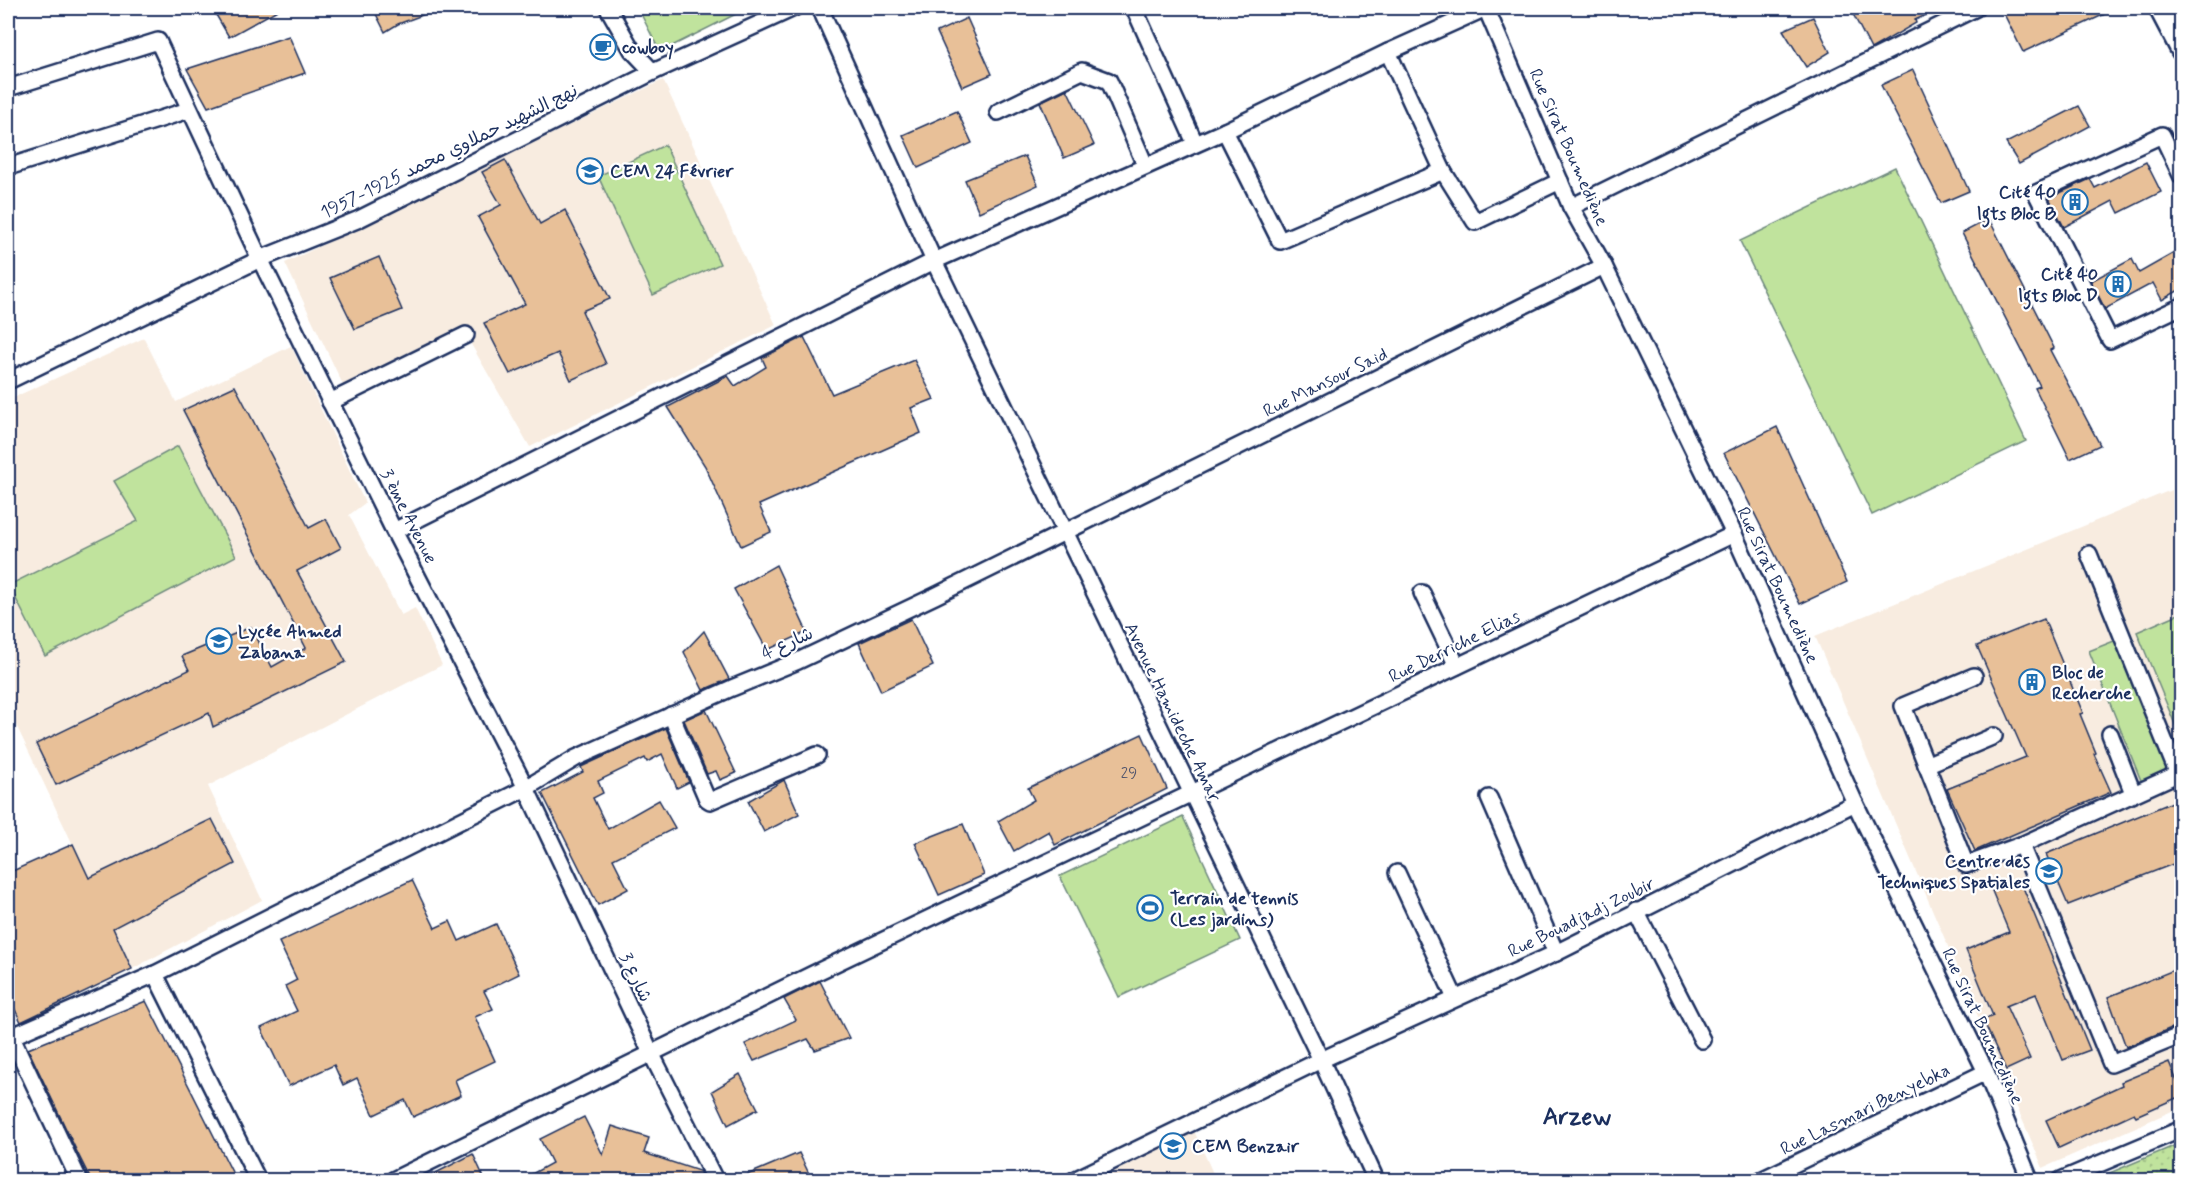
<svg xmlns="http://www.w3.org/2000/svg" width="2189" height="1188" viewBox="0 0 2189 1188" font-family="Mynerve,'Playpen Sans Arabic',sans-serif">
  <defs>
    <pattern id="garden-dots" width="8" height="8" patternUnits="userSpaceOnUse" patternTransform="scale(1.5)"><rect width="8" height="8" fill="#c0e39d"/><path d="M2 2h.1M6 6h.1" fill="none" stroke="#a4c38a" stroke-width="1.8" stroke-linecap="round"/></pattern>
  </defs>
  <rect width="100%" height="100%" fill="#fff"/>
  <filter id="ink" filterUnits="userSpaceOnUse"><feTurbulence type="fractalNoise" baseFrequency=".0167" numOctaves="2"/><feDisplacementMap in="SourceGraphic" scale="12" xChannelSelector="R" yChannelSelector="G"/><feConvolveMatrix kernelMatrix="1 2 1 2 8 2 1 2 1" color-interpolation-filters="sRGB"/></filter>
  <g filter="url(#ink)">
    <g fill="#f8ece0">
      <path d="M663,80L776,325L530,447L468,339L344,387L285,263Z"/>
      <path d="M144,338L176,402L291,346L365,503L349,515L401,615L415,608L442,665L208,786L262,900L132,969L8,708V400Z"/>
      <path d="M2181,486V1107L2043,1168L1815,636Z"/>
      <path d="M1191,1124L1216,1180H1074Z"/>
    </g>
    <g fill="#c0e39d" stroke="#6e897e" stroke-width="1.5">
      <path d="M638,8H748L660,52Z"/>
      <path d="M665,145L720,264L653,295L598,176Z"/>
      <path d="M1895,167L2026,441L1872,515L1740,241Z"/>
      <path d="M178,446L236,556L45,656L9,585L138,521L114,481Z"/>
      <path d="M2181,613V739L2137,632Z"/>
      <path d="M2124,637L2178,774L2144,788L2089,651Z"/>
      <path d="M1183,817L1240,940L1119,997L1060,876Z"/>
    </g>
    <path fill="url(#garden-dots)" stroke="#6e897e" stroke-width="1.5" d="M2181,1143V1180H2093Z"/>
    <g fill="#e8c098" stroke="#1b2f5e" stroke-width="1.5">
      <path d="M212,8H281L229,37Z"/>
      <path d="M373,8H438L439,9L398,24L385,32Z"/>
      <path d="M1850,8H1942L1915,20L1916,23L1871,49Z"/>
      <path d="M2001,8H2118L2023,52Z"/>
      <path d="M1813,17L1830,52L1806,67L1783,30Z"/>
      <path d="M967,18L992,74L962,87L937,32Z"/>
      <path d="M289,36L305,73L208,107L187,69Z"/>
      <path d="M1913,70L1969,191L1941,203L1881,85Z"/>
      <path d="M1067,89L1094,145L1064,158L1040,102Z"/>
      <path d="M2079,106L2090,126L2019,164L2006,143Z"/>
      <path d="M957,111L972,143L918,168L903,135Z"/>
      <path d="M1025,156L1038,185L979,212L965,180Z"/>
      <path d="M505,160L540,224L565,210L610,299L582,311L606,364L571,380L558,353L510,374L484,323L525,304L478,217L501,205L482,172Z"/>
      <path d="M2146,162L2161,192L2119,213L2113,201L2064,227L2049,198L2090,179L2095,188Z"/>
      <path d="M1989,219L2054,348L2050,350L2100,445L2070,459L2035,388L2040,386L1962,233Z"/>
      <path d="M2181,249V289L2162,300L2153,283L2105,309L2091,281L2132,259L2139,273Z"/>
      <path d="M379,257L402,310L355,329L330,278Z"/>
      <path d="M804,337L832,394L914,360L934,399L911,408L921,433L759,505L771,532L741,546L705,466L668,407L728,376L735,386L766,367L762,358Z"/>
      <path d="M235,386L309,528L326,519L341,548L297,571L346,662L213,727L209,713L56,785L36,744L189,670L182,656L251,627L272,667L306,648L183,410Z"/>
      <path d="M1777,427L1847,582L1800,604L1724,453Z"/>
      <path d="M776,565L807,632L767,650L734,589Z"/>
      <path d="M911,619L933,666L881,691L859,643Z"/>
      <path d="M2044,619L2083,713L2080,714L2096,753L2094,754L2111,792L1975,851L1947,789L2026,757L1977,646Z"/>
      <path d="M704,631L729,679L703,690L684,652Z"/>
      <path d="M706,710L736,773L720,780L716,771L707,774L684,720Z"/>
      <path d="M666,728L689,782L677,788L662,754L647,762L645,758L598,781L603,793L593,798L608,829L659,800L675,828L613,859L628,889L598,905L542,793L583,772L581,767Z"/>
      <path d="M1142,734L1167,789L1055,845L1049,831L1014,851L998,821L1034,800L1028,788Z"/>
      <path d="M784,780L799,814L764,832L748,801Z"/>
      <path d="M2175,801L2181,817V861L2068,905L2046,854Z"/>
      <path d="M212,819L235,864L113,928L132,969L21,1022L8,995V873L73,844L89,878Z"/>
      <path d="M963,824L984,875L939,895L915,843Z"/>
      <path d="M412,880L435,928L450,921L459,941L496,924L519,974L484,991L493,1009L475,1017L495,1061L455,1080L461,1095L413,1117L405,1100L374,1115L357,1078L343,1085L334,1065L289,1086L261,1028L297,1011L285,986L297,980L279,942Z"/>
      <path d="M2020,880L2090,1050L2063,1060L2036,994L2006,1006L2030,1059L2006,1070L1983,1020L1993,1016L1966,950L2009,932L1992,891Z"/>
      <path d="M2181,967V1024L2126,1047L2108,997Z"/>
      <path d="M820,981L849,1038L815,1050L808,1039L754,1061L745,1044L796,1020L784,999Z"/>
      <path d="M146,1001L236,1180H91L79,1156L28,1049Z"/>
      <path d="M2169,1062L2181,1091V1096L2136,1116L2134,1113L2059,1148L2046,1120L2122,1085L2121,1082Z"/>
      <path d="M740,1074L758,1109L728,1125L712,1091Z"/>
      <path d="M584,1117L603,1155L612,1126L649,1138L644,1153L699,1171L704,1180H521L552,1163L540,1139Z"/>
      <path d="M799,1153L812,1180H735Z"/>
      <path d="M473,1154L485,1180H422Z"/>
    </g>
    <g fill="none" stroke-linecap="round" stroke-linejoin="round">
      <g stroke="#1b2f5e" stroke-width="20">
        <g id="street">
          <path d="M608,8L632,50L653,72"/>
          <path d="M820,8L934,261L1321,1060L1376,1180"/>
          <path d="M1134,8L1195,143"/>
          <path d="M1486,8L1571,207L1604,266L1734,534L1855,803L1986,1072L2030,1180"/>
          <path d="M1388,52L1443,171L1475,222L1560,181"/>
          <path d="M8,88L158,41L260,259L394,531L526,788L651,1053L715,1180"/>
          <path d="M998,112L1082,71L1109,81L1145,165"/>
          <path d="M1225,131L1280,241L1443,171"/>
          <path d="M8,167L189,110"/>
          <path d="M2182,177L2162,135L2036,193L2110,340L2182,306"/>
          <path d="M1571,207L1976,8"/>
          <path d="M8,381L260,259L357,220L653,72L794,8"/>
          <path d="M330,402L466,335"/>
          <path d="M394,531L934,261L1225,131L1388,52L1486,8"/>
          <path d="M2089,554L2181,782"/>
          <path d="M1422,593L1457,666"/>
          <path d="M1974,676L1903,706L1966,865L2021,845L2182,772"/>
          <path d="M671,715L707,799L710,801L817,755"/>
          <path d="M2110,734L2133,793"/>
          <path d="M1926,765L1994,736"/>
          <path d="M1489,798L1556,953"/>
          <path d="M2021,845L2111,1064L2182,1035"/>
          <path d="M1397,873L1455,998"/>
          <path d="M1636,911L1702,1040"/>
          <path d="M155,974L258,1180"/>
          <path d="M8,1029L79,1180"/>
          <path d="M8,1038L155,974L526,788L576,758L732,688L798,661L935,596L1604,266"/>
          <path d="M393,1180L815,973L1734,534"/>
          <path d="M1074,1180L1321,1060L1556,953L1855,803"/>
          <path d="M1761,1180L1986,1072"/>
          <path d="M2061,1180L2182,1129"/>
        </g>
      </g>
      <g stroke="#1b2f5e" stroke-width="26">
        <path id="secondary" d="M2160,8L2182,50"/>
      </g>
      <use href="#street" stroke="#fff" stroke-width="15"/>
      <use href="#secondary" stroke="#fff" stroke-width="21"/>
    </g>
  </g>
  <defs>
    <g id="cafe-ring" transform="scale(1.35)"><circle r="9.5" fill="#fff" stroke="#1f6fb2" stroke-width="1.5"/><path d="M-5.5-4.5H6V0H3Q3 3.5 0 3.5H-2.5Q-5.5 3.5-5.5 0ZM3-3.2v2h1.7v-2ZM-6 4.5H4V6H-6Z" fill="#1f6fb2"/></g>
    <g id="school-ring" transform="scale(1.35)"><circle r="9.5" fill="#fff" stroke="#1f6fb2" stroke-width="1.5"/><path d="M0-5L7-2L0 1L-7-2ZM-4 1L0 2.5L4 1V4Q0 6-4 4Z" fill="#1f6fb2"/></g>
    <g id="building-ring" transform="scale(1.35)"><circle r="9.5" fill="#fff" stroke="#1f6fb2" stroke-width="1.5"/><path d="M-4-6H4V6H1V3H-1V6H-4ZM-2.5-4.3h1.7v1.8h-1.7ZM.8-4.3h1.7v1.8H.8ZM-2.5-1h1.7V.8h-1.7ZM.8-1h1.7V.8H.8Z" fill="#1f6fb2"/></g>
    <g id="university-ring" transform="scale(1.35)"><circle r="9.5" fill="#fff" stroke="#1f6fb2" stroke-width="1.5"/><path d="M0-5L7-2L0 1L-7-2ZM-4 1L0 2.5L4 1V4Q0 6-4 4Z" fill="#1f6fb2"/></g>
    <g id="stadium-ring" transform="scale(1.35)"><circle r="9.5" fill="#fff" stroke="#1f6fb2" stroke-width="1.5"/><path d="M0-5a6.5 5 0 1 0 0 10a6.5 5 0 1 0 0-10ZM-3.5-1.8h7v3.6h-7Z" fill="#1f6fb2"/></g>
  </defs>
  <g fill-rule="evenodd">
    <use href="#cafe-ring" x="603" y="47"/>
    <use href="#school-ring" x="590" y="171"/>
    <use href="#building-ring" x="2075" y="202"/>
    <use href="#building-ring" x="2118" y="284"/>
    <use href="#school-ring" x="219" y="641"/>
    <use href="#building-ring" x="2032" y="682"/>
    <use href="#university-ring" x="2049" y="871"/>
    <use href="#stadium-ring" x="1150" y="908"/>
    <use href="#school-ring" x="1173" y="1146"/>
  </g>
  <g text-anchor="middle" stroke-width="4.5" stroke-linejoin="round" paint-order="stroke">
    <g font-size="15" fill="#4e536c">
      <text x="1129" y="778">29</text>
    </g>
    <g font-size="18" font-weight="bold" fill="#1b2f5e" stroke="#fff" text-anchor="start">
      <text x="622" y="53">cowboy</text>
      <text x="610" y="177">CEM 24 Février</text>
      <text x="2056" y="198" text-anchor="end">Cité 40<tspan x="2056" dy="21">lgts Bloc B</tspan></text>
      <text x="2098" y="280" text-anchor="end">Cité 40<tspan x="2098" dy="21">lgts Bloc D</tspan></text>
      <text x="238" y="637">Lycée Ahmed<tspan x="238" dy="21">Zabana</tspan></text>
      <text x="2052" y="678">Bloc de<tspan x="2052" dy="21">Recherche</tspan></text>
      <text x="2030" y="867" text-anchor="end">Centre des<tspan x="2030" dy="21">Techniques Spatiales</tspan></text>
      <text x="1170" y="904">Terrain de tennis<tspan x="1170" dy="21">(Les jardins)</tspan></text>
      <text x="1192" y="1152">CEM Benzair</text>
    </g>
    <g font-size="18" fill="#1b2f5e" stroke="#fff">
      <text transform="translate(1569 147) rotate(66)" y="6">Rue Sirat Boumediène</text>
      <text transform="translate(449 151) rotate(-26)" y="6">نهج الشهيد حملاوي محمد 1925-1957</text>
      <text transform="translate(1325 382) rotate(-26)" y="6">Rue Mansour Said</text>
      <text transform="translate(409 516) rotate(63)" y="6">3 ème Avenue</text>
      <text transform="translate(1778 585) rotate(65)" y="6">Rue Sirat Boumediène</text>
      <text transform="translate(787 643) rotate(-24)" y="6">شارع 4</text>
      <text transform="translate(1454 646) rotate(-26)" y="6">Rue Derriche Elias</text>
      <text transform="translate(1173 712) rotate(64)" y="6">Avenue Hamideche Amar</text>
      <text transform="translate(1581 917) rotate(-26)" y="6">Rue Bouadjadj Zoubir</text>
      <text transform="translate(636 977) rotate(65)" y="6">شارع 3</text>
      <text transform="translate(1983 1026) rotate(65)" y="6">Rue Sirat Boumediène</text>
      <text transform="translate(1865 1109) rotate(-26)" y="6">Rue Lasmari Benyebka</text>
    </g>
    <g font-size="24" font-weight="bold" fill="#1b2f5e" stroke="#fff">
      <text x="1577" y="1124">Arzew</text>
    </g>
  </g>
  <rect width="2189" height="1188" fill="none" stroke="#fff" stroke-width="30"/>
  <rect x="15" y="15" width="2159" height="1158" fill="none" stroke="#1b2f5e" stroke-width="2" filter="url(#ink)"/>
</svg>
